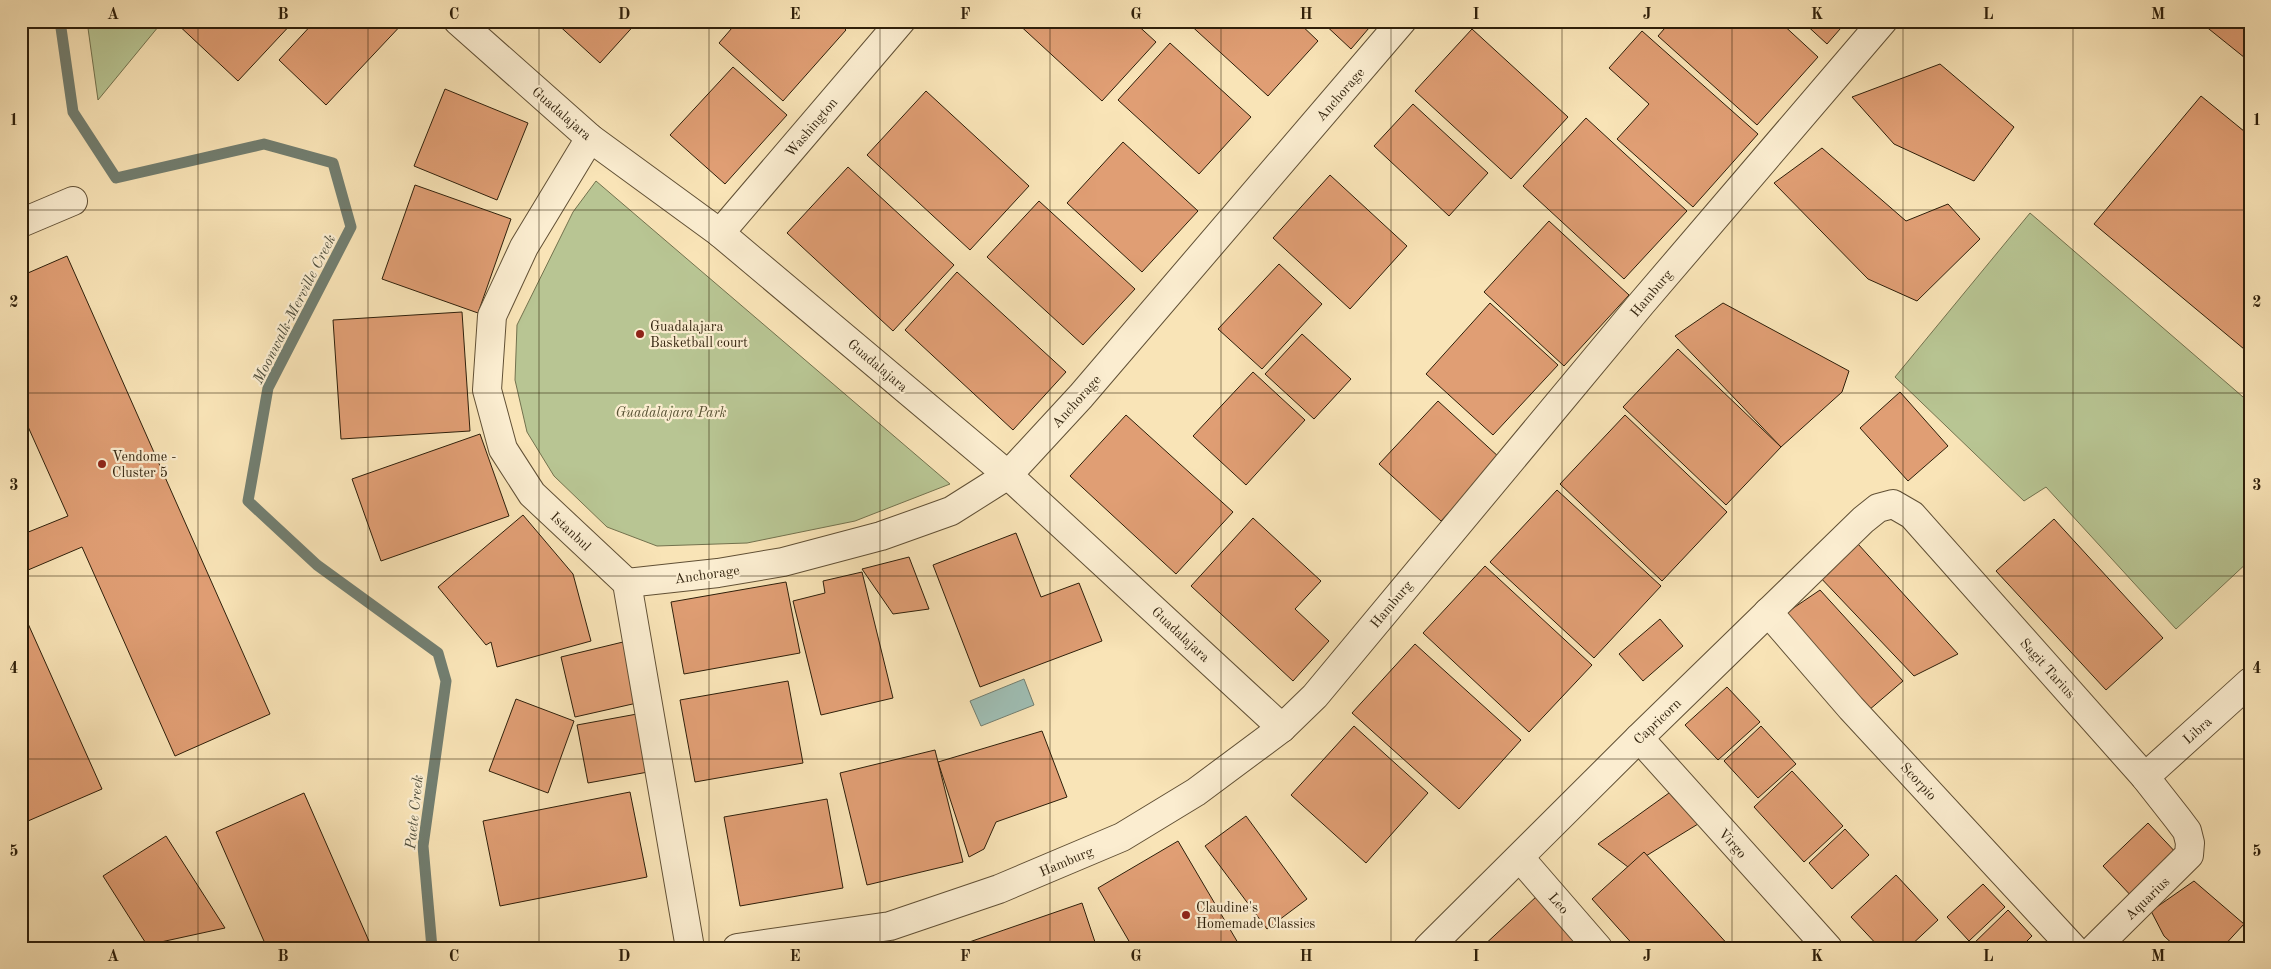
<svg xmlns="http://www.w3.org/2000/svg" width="2271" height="969" viewBox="0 0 2271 969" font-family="'Old Standard TT',serif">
  <rect width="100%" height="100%" fill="#f9e4b7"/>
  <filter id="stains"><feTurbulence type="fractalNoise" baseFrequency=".004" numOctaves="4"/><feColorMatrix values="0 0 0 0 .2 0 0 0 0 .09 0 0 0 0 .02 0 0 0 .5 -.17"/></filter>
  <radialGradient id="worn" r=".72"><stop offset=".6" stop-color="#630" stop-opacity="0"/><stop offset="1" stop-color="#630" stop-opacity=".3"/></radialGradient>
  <g fill="#b8c593" stroke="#73724e">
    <path d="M87,21H163L98,100Z"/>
    <path d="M596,181L950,484L855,521L747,543L657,546L607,527L554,476L527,432L515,380L517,325L573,212Z"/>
    <path d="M2030,213L2250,403V560L2176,629L2046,487L2024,501L1895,377Z"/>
  </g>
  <path fill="#9fbeb4" stroke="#727e70" d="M1024,679L1034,705L981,726L970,701Z"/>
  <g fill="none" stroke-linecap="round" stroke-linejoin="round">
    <path stroke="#727e70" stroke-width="11" d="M60,21L73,112L116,178L264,144L333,163L351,227L268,388L248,501L317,565L438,653L446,681L423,846L432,948"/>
  </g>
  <g fill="#e09e74" stroke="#2e1f0a">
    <path d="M174,21H294L238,81Z"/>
    <path d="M315,21H405L326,105L279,60Z"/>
    <path d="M554,21H638L600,63Z"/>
    <path d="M738,21H837L846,30L783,101L719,43Z"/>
    <path d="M854,21H868L862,29Z"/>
    <path d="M1015,21H1133L1156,42L1102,101Z"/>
    <path d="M1186,21H1297L1318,41L1268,96Z"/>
    <path d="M1321,21H1375L1351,49Z"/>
    <path d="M1671,21H1779L1818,57L1757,125L1658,36Z"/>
    <path d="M1802,21H1847L1827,44Z"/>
    <path d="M2199,21H2250V62Z"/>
    <path d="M1472,29L1568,117L1511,179L1415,91Z"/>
    <path d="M1642,31L1758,134L1693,207L1617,139L1649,104L1609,68Z"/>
    <path d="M1170,43L1251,117L1199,174L1118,100Z"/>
    <path d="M1940,64L2014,127L1974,181L1894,144L1852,97Z"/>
    <path d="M733,67L787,115L725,184L670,135Z"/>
    <path d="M445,89L528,123L497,200L414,166Z"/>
    <path d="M926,91L1029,186L970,250L867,155Z"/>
    <path d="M2201,96L2250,136V354L2094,224Z"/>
    <path d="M1413,104L1488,173L1449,216L1374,146Z"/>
    <path d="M1586,118L1687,211L1624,279L1523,186Z"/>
    <path d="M1123,142L1198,211L1142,272L1067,203Z"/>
    <path d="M1822,148L1906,221L1948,204L1980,239L1917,301L1868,279L1774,183Z"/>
    <path d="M848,167L954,265L893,331L787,233Z"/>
    <path d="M1330,175L1407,246L1350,309L1273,238Z"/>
    <path d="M415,185L511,219L478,313L382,279Z"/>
    <path d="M1039,201L1135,289L1083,345L987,257Z"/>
    <path d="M1549,221L1629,295L1564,366L1484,292Z"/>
    <path d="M67,256L270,714L175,756L82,547L21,573V535L68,516L21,411V276Z"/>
    <path d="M1279,264L1322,304L1262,369L1218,329Z"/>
    <path d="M957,272L1066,372L1013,430L905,330Z"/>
    <path d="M1490,303L1558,365L1493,435L1426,374Z"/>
    <path d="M1723,303L1849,371L1842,392L1781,447L1675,336Z"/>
    <path d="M462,312L470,431L341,439L333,320Z"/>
    <path d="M1302,334L1351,379L1314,419L1265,374Z"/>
    <path d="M1678,349L1781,447L1726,505L1623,407Z"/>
    <path d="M1253,372L1305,420L1246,485L1193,436Z"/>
    <path d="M1900,392L1948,446L1908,481L1860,428Z"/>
    <path d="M1438,401L1500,458L1441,521L1379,464Z"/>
    <path d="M1126,415L1233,512L1176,574L1070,476Z"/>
    <path d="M1625,415L1727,512L1662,581L1560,484Z"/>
    <path d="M480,434L509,516L381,561L352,479Z"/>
    <path d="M1557,490L1661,586L1594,658L1490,562Z"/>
    <path d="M523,515L573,574L591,641L497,667L491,642L486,645L438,587Z"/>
    <path d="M1253,518L1321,581L1295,609L1329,641L1293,681L1191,586Z"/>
    <path d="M2054,519L2163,638L2106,690L1996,571Z"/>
    <path d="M1016,533L1041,597L1079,583L1102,641L980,687L933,565Z"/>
    <path d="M1858,544L1958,654L1914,676L1817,574Z"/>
    <path d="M909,557L929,609L893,614L862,569Z"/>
    <path d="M1485,566L1592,665L1529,732L1423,633Z"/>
    <path d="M862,572L893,698L821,715L793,601L825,593L823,581Z"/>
    <path d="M786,582L800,653L684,674L671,602Z"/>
    <path d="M1820,590L1903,681L1862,716L1786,613Z"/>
    <path d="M21,608L102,789L21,824Z"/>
    <path d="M1660,619L1683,646L1643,681L1619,654Z"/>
    <path d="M623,642L637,703L575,717L561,657Z"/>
    <path d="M1415,644L1521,740L1459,809L1352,713Z"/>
    <path d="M788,681L803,763L695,782L680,700Z"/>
    <path d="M1727,687L1760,722L1718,760L1685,725Z"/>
    <path d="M516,699L574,721L548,793L489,771Z"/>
    <path d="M637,714L648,772L588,783L577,725Z"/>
    <path d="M1354,726L1428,793L1366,863L1291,795Z"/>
    <path d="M1761,726L1796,764L1758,798L1724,761Z"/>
    <path d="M1042,731L1067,797L996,822L984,849L969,857L938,762Z"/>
    <path d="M935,750L963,862L867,885L840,773Z"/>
    <path d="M1792,771L1843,826L1804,862L1754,807Z"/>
    <path d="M630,792L647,877L500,906L483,821Z"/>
    <path d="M304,793L372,948H267L216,832Z"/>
    <path d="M1669,793L1698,824L1628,867L1598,844Z"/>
    <path d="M827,799L843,888L740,906L724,817Z"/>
    <path d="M1246,816L1307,899L1267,929L1205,846Z"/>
    <path d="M2148,823L2180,857L2135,900L2103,866Z"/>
    <path d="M1845,829L1869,855L1832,889L1809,863Z"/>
    <path d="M166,836L225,928L147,945L103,876Z"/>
    <path d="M1178,841L1241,948H1133L1098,888Z"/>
    <path d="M1644,852L1731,948H1636L1592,899Z"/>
    <path d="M1896,875L1938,920L1908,948H1880L1851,917Z"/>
    <path d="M2194,881L2244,924L2222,948H2177L2164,936L2151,911Z"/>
    <path d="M1983,884L2005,907L1969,941L1947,917Z"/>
    <path d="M1537,896L1584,948H1481Z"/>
    <path d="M1082,903L1097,948H952Z"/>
    <path d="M2008,910L2032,936L2020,948H1969Z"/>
  </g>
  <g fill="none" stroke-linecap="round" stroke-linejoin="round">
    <g stroke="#615035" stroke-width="30">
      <g id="minor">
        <path d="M458,21L590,138L720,233L1008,475L1282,728"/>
        <path d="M590,138L524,247L492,316L487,390L503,449L532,494L627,583L690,948"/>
        <path d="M21,223L73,201"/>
        <path d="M720,233L901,21"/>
        <path d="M627,583L718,573L783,562L881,536L951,511L1008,475L1081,396L1402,21"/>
        <path d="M1768,612L1851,708L2073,948"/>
        <path d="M1639,738L1828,948"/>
        <path d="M2145,777L2250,682"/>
        <path d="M1520,858L1598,948"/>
        <path d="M737,948L890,926L999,889L1122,837L1196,792L1282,728L1315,696L1641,304L1883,21"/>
        <path d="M1428,948L1639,738L1863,520L1878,508L1893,504L1912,515L2145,777L2178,819L2187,831L2190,843L2189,855L2095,948"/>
      </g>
    </g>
    <use href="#minor" stroke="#fbedd0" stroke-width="28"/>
  </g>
  <path fill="none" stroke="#2e1f0a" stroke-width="1" stroke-opacity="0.55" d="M198,21V948M368,21V948M539,21V948M709,21V948M880,21V948M1050,21V948M1221,21V948M1391,21V948M1562,21V948M1732,21V948M1903,21V948M2073,21V948M21,210H2250M21,393H2250M21,576H2250M21,759H2250"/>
  <g fill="#8f2418" stroke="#fbedd0" stroke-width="2">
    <circle cx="640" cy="334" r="5"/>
    <circle cx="102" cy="464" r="5"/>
    <circle cx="1186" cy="915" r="5"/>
  </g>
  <g text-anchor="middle" stroke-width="4.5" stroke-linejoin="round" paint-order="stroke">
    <g font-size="14" fill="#2e1f0a" stroke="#fbedd0">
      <text transform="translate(1340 94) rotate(-49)" y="5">Anchorage</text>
      <text transform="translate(562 113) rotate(41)" y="5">Guadalajara</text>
      <text transform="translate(811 127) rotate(-50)" y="5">Washington</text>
      <text transform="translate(1651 293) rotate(-50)" y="5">Hamburg</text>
      <text transform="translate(878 365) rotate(40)" y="5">Guadalajara</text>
      <text transform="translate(1076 401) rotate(-48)" y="5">Anchorage</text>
      <text transform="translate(571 531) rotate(43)" y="5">Istanbul</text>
      <text transform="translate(707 574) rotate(-8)" y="5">Anchorage</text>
      <text transform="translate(1391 604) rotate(-50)" y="5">Hamburg</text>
      <text transform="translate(1181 634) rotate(43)" y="5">Guadalajara</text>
      <text transform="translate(2048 668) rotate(48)" y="5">Sagit Tarius</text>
      <text transform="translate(1657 721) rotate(-44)" y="5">Capricorn</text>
      <text transform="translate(2197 730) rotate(-42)" y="5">Libra</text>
      <text transform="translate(1919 781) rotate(47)" y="5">Scorpio</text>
      <text transform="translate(1733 843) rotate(48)" y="5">Virgo</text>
      <text transform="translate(1066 861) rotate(-23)" y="5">Hamburg</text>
      <text transform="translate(2147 898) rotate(-44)" y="5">Aquarius</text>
      <text transform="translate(1559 903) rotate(49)" y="5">Leo</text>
    </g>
    <g font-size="14" fill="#2e1f0a" stroke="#fbedd0" text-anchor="start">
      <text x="650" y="331">Guadalajara<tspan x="650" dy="16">Basketball court</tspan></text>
      <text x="112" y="461">Vendome -<tspan x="112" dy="16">Cluster 5</tspan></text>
      <text x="1196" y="912">Claudine's<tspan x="1196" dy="16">Homemade Classics</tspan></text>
    </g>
    <g font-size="14" font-style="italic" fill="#575133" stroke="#fbedd0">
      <text x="671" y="417">Guadalajara Park</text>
    </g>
    <g font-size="15" font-style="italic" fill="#504f3d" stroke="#fbedd0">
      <text transform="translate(294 309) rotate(-63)" y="5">Moonwalk-Merville Creek</text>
      <text transform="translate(414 812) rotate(-84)" y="5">Paete Creek</text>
    </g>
  </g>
  <rect width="2271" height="969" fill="none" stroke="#f9e4b7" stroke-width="55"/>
  <rect x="28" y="28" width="2216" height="914" fill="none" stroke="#2e1f0a" stroke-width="2"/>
  <g font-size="16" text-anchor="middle" font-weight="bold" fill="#2e1f0a">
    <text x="113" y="19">A</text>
    <text x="283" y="19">B</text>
    <text x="454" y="19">C</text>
    <text x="624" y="19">D</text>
    <text x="795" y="19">E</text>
    <text x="965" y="19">F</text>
    <text x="1136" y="19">G</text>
    <text x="1306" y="19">H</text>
    <text x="1476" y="19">I</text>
    <text x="1647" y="19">J</text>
    <text x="1817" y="19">K</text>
    <text x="1988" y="19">L</text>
    <text x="2158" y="19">M</text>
    <text x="14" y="125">1</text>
    <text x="2257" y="125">1</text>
    <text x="14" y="307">2</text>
    <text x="2257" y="307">2</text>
    <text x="14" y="490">3</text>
    <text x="2257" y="490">3</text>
    <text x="14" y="673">4</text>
    <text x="2257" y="673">4</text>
    <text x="14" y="856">5</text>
    <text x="2257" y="856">5</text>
    <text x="113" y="961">A</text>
    <text x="283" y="961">B</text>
    <text x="454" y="961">C</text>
    <text x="624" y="961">D</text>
    <text x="795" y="961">E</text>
    <text x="965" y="961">F</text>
    <text x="1136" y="961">G</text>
    <text x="1306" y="961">H</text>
    <text x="1476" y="961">I</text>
    <text x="1647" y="961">J</text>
    <text x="1817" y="961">K</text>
    <text x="1988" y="961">L</text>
    <text x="2158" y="961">M</text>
  </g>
  <rect width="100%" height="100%" filter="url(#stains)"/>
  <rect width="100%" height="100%" fill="url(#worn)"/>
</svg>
